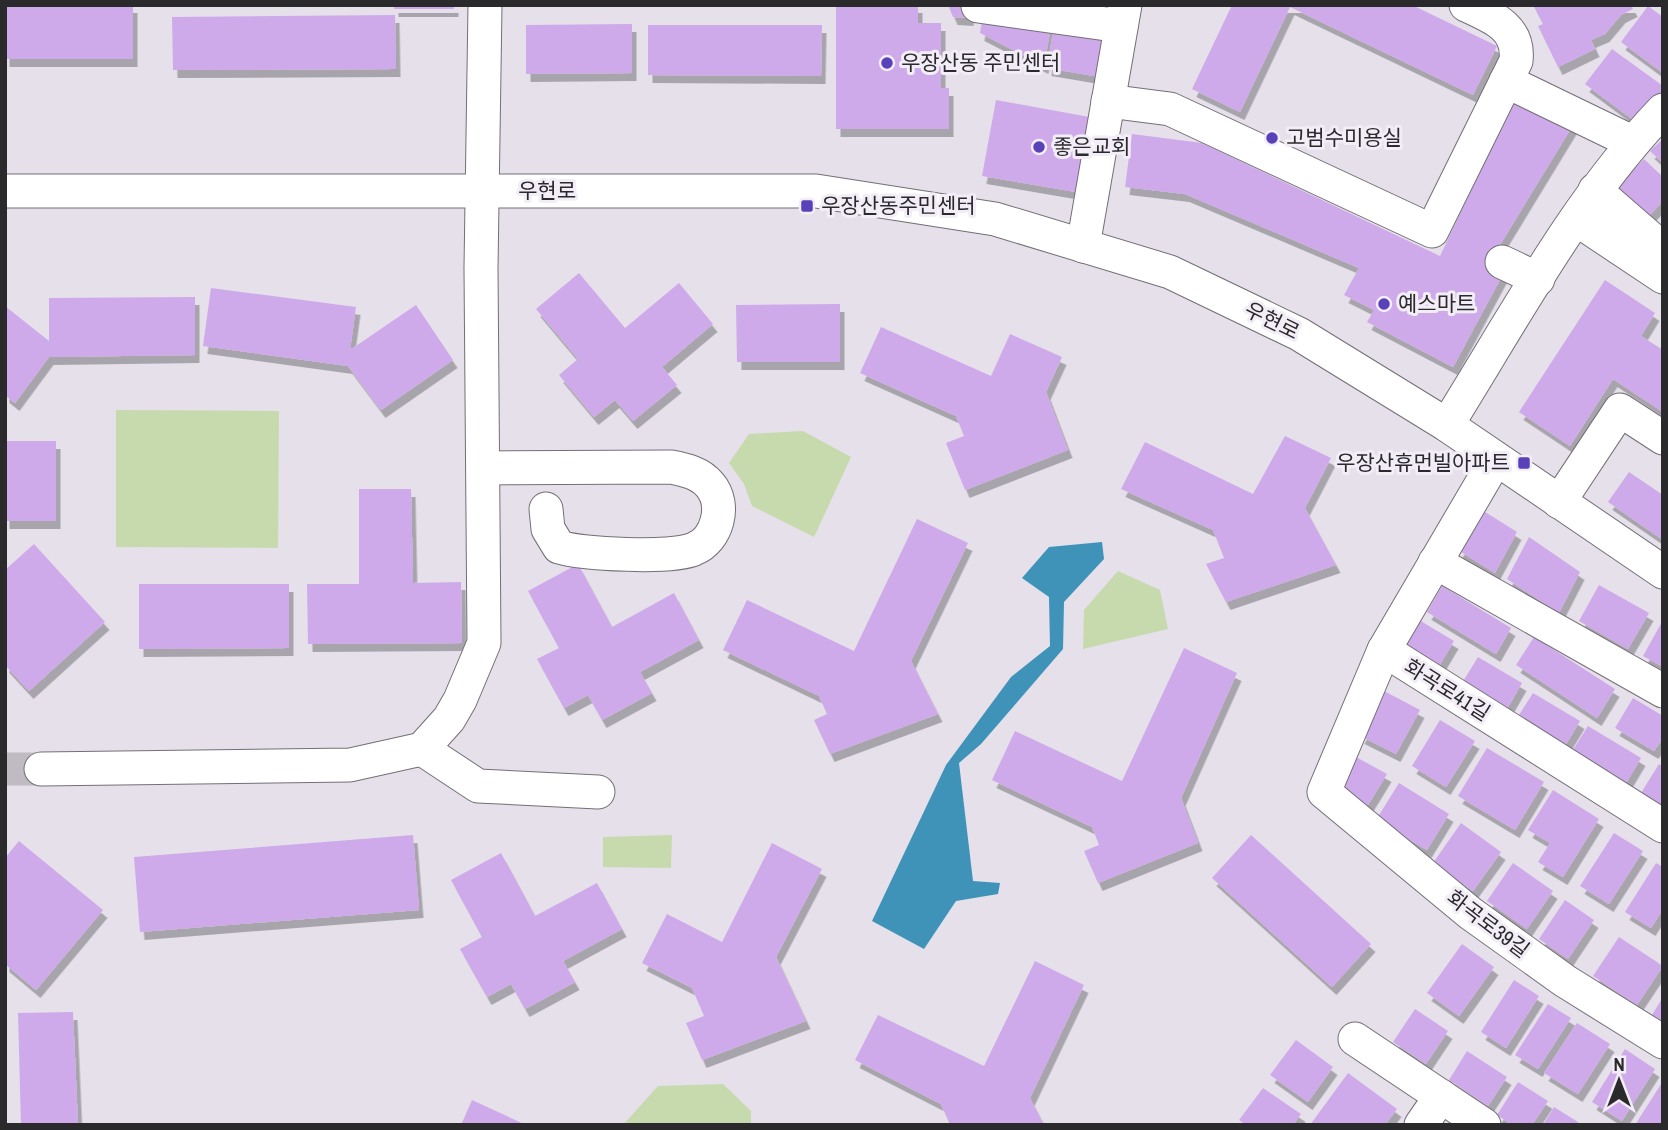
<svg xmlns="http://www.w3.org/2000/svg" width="1668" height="1130" viewBox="0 0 1668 1130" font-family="'Archivo Narrow','Noto Sans KR',sans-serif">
  <defs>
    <filter id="shadow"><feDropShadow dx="4.5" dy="8" stdDeviation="0" flood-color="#0004"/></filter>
  </defs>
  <rect width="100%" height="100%" fill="#e5e0e9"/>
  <g fill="#c7daae">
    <path d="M116,410L279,411L278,548L116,547Z"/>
    <path d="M803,431L851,457L814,537L752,506L744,484L729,463L749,434Z"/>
    <path d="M1118,571L1160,590L1168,629L1083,649L1084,610Z"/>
    <path d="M672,835L671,868L603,867V837Z"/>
    <path d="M723,1084L751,1111V1125H623L658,1086Z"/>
  </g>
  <path fill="#3f93b9" d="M1102,542L1104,559L1064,602L1063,649L981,744L959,763L973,881L1000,883L998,894L956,901L924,949L872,921L946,765L1011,677L1050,646L1049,597L1022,578L1049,547Z"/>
  <g fill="#cfaaeb" filter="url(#shadow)">
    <rect x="5" y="5" width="128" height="54"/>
    <rect x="394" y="5" width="60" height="4"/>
    <path d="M836,5H918V23H941V88H949V129H836Z"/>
    <path d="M948,5H971L969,18L953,17Z"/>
    <path d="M1232,5H1412L1497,46L1473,95L1290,7L1240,112L1192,89Z"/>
    <path d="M1533,5H1631L1633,9L1621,15L1605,34L1591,40L1595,49L1558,67L1538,26L1543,24Z"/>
    <path d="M1648,6L1663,17V73L1621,42Z"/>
    <path d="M395,15L396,69L173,70L172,17Z"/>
    <path d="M983,15L1051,26L1044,66L980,33Z"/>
    <path d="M632,24V73L526,74V25Z"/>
    <path d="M648,25H822L821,76L648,75Z"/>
    <path d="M1054,26L1103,34L1106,78L1047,68Z"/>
    <path d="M1612,49L1663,86V95L1640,125L1585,84Z"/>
    <path d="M1515,98L1573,125L1495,253L1510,261L1453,367L1367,322L1374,310L1344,295L1359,268L1185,194L1125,187L1132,134L1202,143L1440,256Z"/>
    <path d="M996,100L1095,118L1082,193L982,176Z"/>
    <path d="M1663,139V163L1650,151Z"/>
    <path d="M1644,159L1663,177V201L1644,221L1613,191Z"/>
    <path d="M579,273L625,328L679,283L713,324L662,367L677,385L633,421L615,400L594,417L559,375L578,359L536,309Z"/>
    <path d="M1605,280L1655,313L1641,336L1663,350V412L1613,379L1570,446L1519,412Z"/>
    <path d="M211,288L356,307L350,350L416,305L453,360L381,410L348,366L203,346Z"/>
    <path d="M195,297V355L49,357L15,403L5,395V306L49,341V298Z"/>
    <path d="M840,304V362H737L736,305Z"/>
    <path d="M881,327L991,376L1010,334L1062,357L1046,392L1068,450L965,490L946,443L964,436L956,416L860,373Z"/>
    <path d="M1285,436L1331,458L1305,508L1336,565L1226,602L1206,564L1224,558L1213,530L1121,489L1145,442L1253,494Z"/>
    <rect x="5" y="441" width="51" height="80"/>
    <path d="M1629,472L1663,495V540L1608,502Z"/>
    <path d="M359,489H411L413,583L461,582L462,643L308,644L307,584H359Z"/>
    <path d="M1482,510L1517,532L1495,573L1458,550Z"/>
    <path d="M917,519L968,543L911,661L938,714L830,754L814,720L827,714L819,696L723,650L747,600L854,651Z"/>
    <path d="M1529,537L1580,572L1559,613L1507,579Z"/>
    <path d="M34,544L105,622L29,691L5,665V570Z"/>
    <path d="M578,564L612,627L674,593L699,640L640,672L652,693L602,720L588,695L564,708L537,659L559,648L528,591Z"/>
    <path d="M139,584H289V648L139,649Z"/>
    <path d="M1599,585L1649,613L1628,649L1579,621Z"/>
    <path d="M1442,586L1511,628L1496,654L1427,612Z"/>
    <path d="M1419,620L1454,641L1438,668L1403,647Z"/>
    <path d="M1663,620V667L1643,656Z"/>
    <path d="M1534,637L1615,689L1597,718L1516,665Z"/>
    <path d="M1184,648L1237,673L1181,798L1198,843L1098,883L1084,851L1099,845L1092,827L992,780L1015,731L1122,781Z"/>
    <path d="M1478,657L1522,683L1507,709L1462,683Z"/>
    <path d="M1384,691L1420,710L1396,754L1360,736Z"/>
    <path d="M1533,693L1580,721L1565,746L1517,718Z"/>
    <path d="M1633,698L1663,716V738L1654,751L1615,728Z"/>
    <path d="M1440,720L1475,741L1446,787L1412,766Z"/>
    <path d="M1588,726L1641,758L1625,785L1571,753Z"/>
    <path d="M1487,748L1544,782L1515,830L1458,796Z"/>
    <path d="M1356,757L1387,774L1368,805L1338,787Z"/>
    <path d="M1659,764L1663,767V807L1641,793Z"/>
    <path d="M1399,783L1449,814L1427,850L1376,820Z"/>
    <path d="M1553,790L1599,819L1563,877L1538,862L1550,843L1528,830Z"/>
    <path d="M1461,823L1501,852L1473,891L1433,863Z"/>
    <path d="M1614,833L1643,851L1609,904L1580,886Z"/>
    <path d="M413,835L419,910L140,932L134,857Z"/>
    <path d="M1251,835L1371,944L1332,987L1212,878Z"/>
    <path d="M19,841L103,910L36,990L5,964V858Z"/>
    <path d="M772,843L822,869L776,957L806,1021L702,1060L686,1023L704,1016L692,988L642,963L667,914L722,942Z"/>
    <path d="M501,853L535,916L597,883L622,929L563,961L575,982L525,1009L511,984L487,997L460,949L482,937L451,880Z"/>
    <path d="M1513,863L1553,891L1527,929L1487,901Z"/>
    <path d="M1656,863L1663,867V909L1651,928L1625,912Z"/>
    <path d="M1565,900L1594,920L1568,959L1539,939Z"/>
    <path d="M1619,937L1663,966L1637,1005L1593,976Z"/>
    <path d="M1462,944L1494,967L1459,1016L1427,993Z"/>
    <path d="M1035,961L1084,985L1030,1098L1044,1125H950L941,1104L855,1060L878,1015L984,1066Z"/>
    <path d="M1514,980L1539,996L1506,1048L1481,1032Z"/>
    <path d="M1663,997V1021L1652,1015Z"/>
    <path d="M1548,1004L1571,1018L1538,1069L1515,1055Z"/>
    <path d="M1415,1009L1448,1031L1426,1064L1393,1042Z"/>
    <path d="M73,1012L78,1125H21L18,1013Z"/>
    <path d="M1577,1023L1610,1044L1578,1094L1544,1073Z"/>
    <path d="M1296,1040L1333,1067L1308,1102L1270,1075Z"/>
    <path d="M1625,1049L1655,1069L1622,1121L1592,1102Z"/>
    <path d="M1467,1051L1507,1077L1488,1106L1449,1080Z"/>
    <path d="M1348,1073L1397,1109L1385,1125H1310Z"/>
    <path d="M1663,1081V1125H1635Z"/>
    <path d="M1518,1082L1548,1101L1532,1125H1512L1497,1115Z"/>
    <path d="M1263,1088L1301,1114L1293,1125H1246L1239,1120Z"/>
    <path d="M472,1100L526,1125H461Z"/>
    <path d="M1554,1107L1578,1122L1577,1125H1543Z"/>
  </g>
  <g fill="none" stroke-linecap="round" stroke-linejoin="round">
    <path stroke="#c0bbc3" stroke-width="33" stroke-dasharray="33 17" stroke-linecap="butt" d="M5,769H41"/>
    <g stroke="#746f77" stroke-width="35">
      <g id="minor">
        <path d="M978,6L1121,26"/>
        <path d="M1506,81L1632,142"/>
        <path d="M1108,101L1170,109L1432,231L1516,61C1520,27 1492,17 1466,5"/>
        <path d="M1595,190L1663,249"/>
        <path d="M5,191H816L995,219L1170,272L1299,334L1447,425L1663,572"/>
        <path d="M1576,219L1663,277"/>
        <path d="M1083,246L1125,5"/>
        <path d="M1502,262L1538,279"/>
        <path d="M1447,425C1514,318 1575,202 1663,110"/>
        <path d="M1496,459L1384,650L1663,826"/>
        <path d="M483,468L671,467C686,470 700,473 710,485C727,505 717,540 694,549C672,559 582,554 559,547L548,529L546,509"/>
        <path d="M1559,502L1620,410L1663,438"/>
        <path d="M1435,562L1663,691"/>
        <path d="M1384,650L1324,792L1470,913L1565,981L1663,1042"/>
        <path d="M422,749L478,786L598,792"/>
        <path d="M41,769L350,765L422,749L449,719L460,700L484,643L481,268L485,5"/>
        <path d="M1355,1039L1484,1125"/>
        <path d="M1421,1125L1441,1096"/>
      </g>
    </g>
    <use href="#minor" stroke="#fff" stroke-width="33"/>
  </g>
  <g fill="#5941b9" stroke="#f2edf6" stroke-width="2.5">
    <circle cx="887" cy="63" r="7"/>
    <circle cx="1272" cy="138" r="7"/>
    <circle cx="1039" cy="147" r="7"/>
    <rect x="800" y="199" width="14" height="14" rx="3.5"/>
    <circle cx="1384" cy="304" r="7"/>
    <rect x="1517" y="456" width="14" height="14" rx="3.5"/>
  </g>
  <g text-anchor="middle" stroke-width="6" stroke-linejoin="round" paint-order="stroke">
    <g font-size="21" fill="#2a292c" stroke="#f2edf6" text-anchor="start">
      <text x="901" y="70">우장산동 주민센터</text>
      <text x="1286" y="145">고범수미용실</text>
      <text x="1053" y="154">좋은교회</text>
      <text x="821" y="213">우장산동주민센터</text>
      <text x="1398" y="311">예스마트</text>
      <text x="1510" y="470" text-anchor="end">우장산휴먼빌아파트</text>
    </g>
    <g font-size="21" fill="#2a292c" stroke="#f2edf6">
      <text x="547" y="198">우현로</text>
      <text transform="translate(1272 321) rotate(26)" y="7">우현로</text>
      <text transform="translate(1447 690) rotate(32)" y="7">화곡로41길</text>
      <text transform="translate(1488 924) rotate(37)" y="7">화곡로39길</text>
    </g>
  </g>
  <rect width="1668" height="1130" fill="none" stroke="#2a292c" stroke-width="14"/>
  <g transform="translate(1619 1081)" stroke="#f2edf6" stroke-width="5" paint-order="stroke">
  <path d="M0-5L12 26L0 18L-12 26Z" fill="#2a292c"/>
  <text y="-10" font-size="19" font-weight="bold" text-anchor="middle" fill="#2a292c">N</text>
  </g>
</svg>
